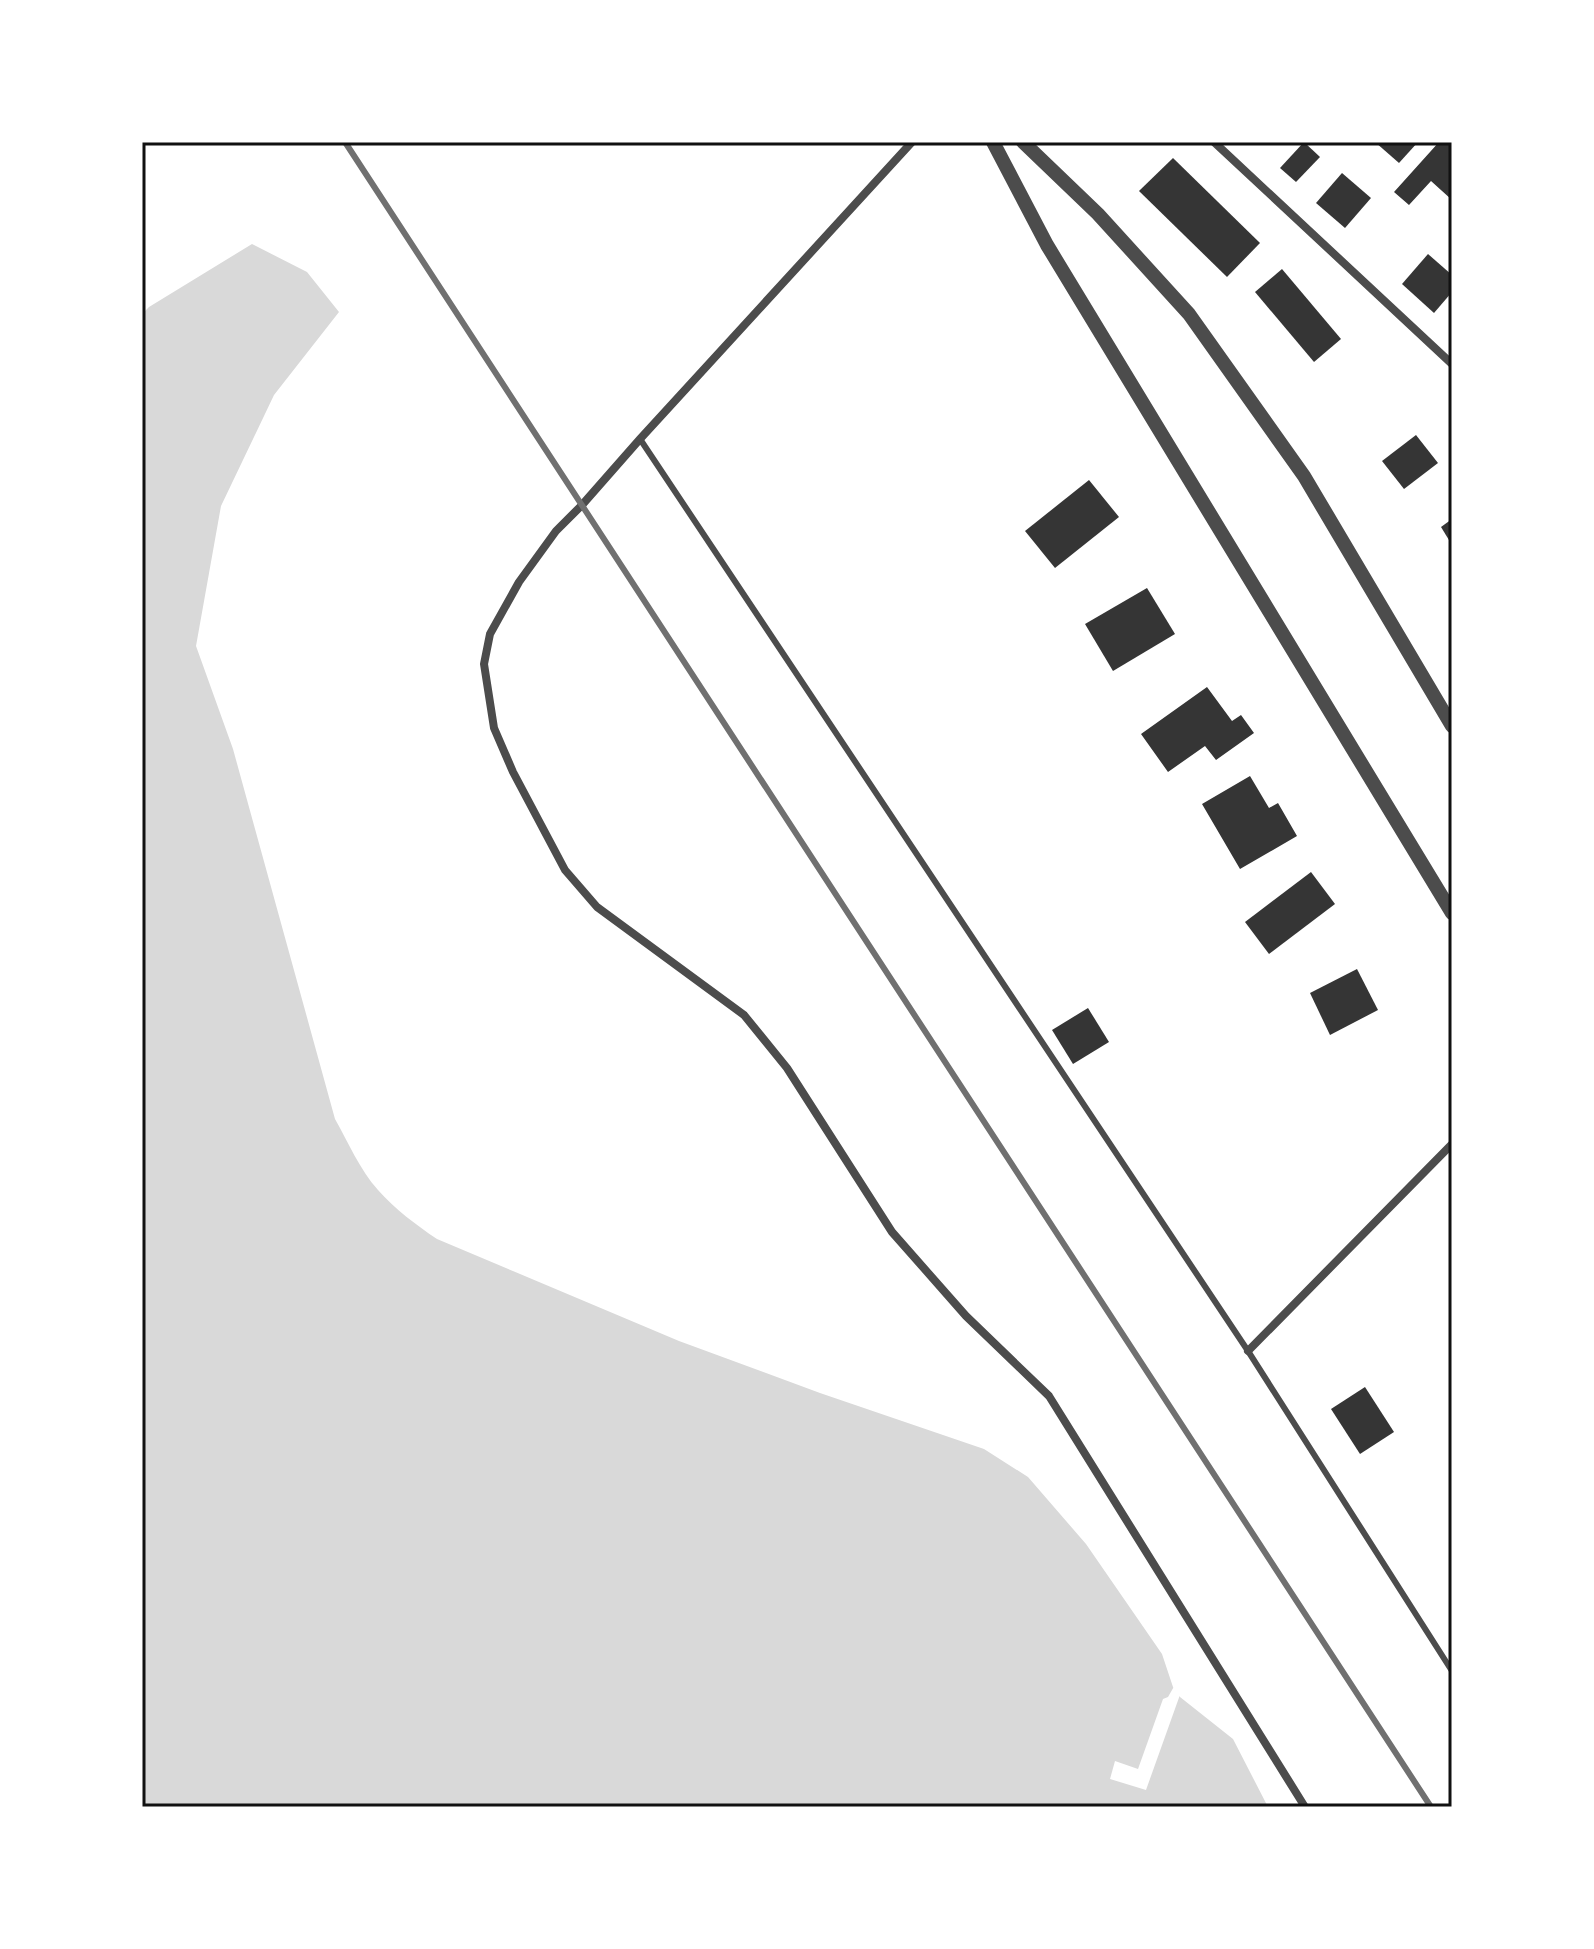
<svg xmlns="http://www.w3.org/2000/svg" width="1594" height="1949" viewBox="0 0 1594 1949" font-family="'Noto Serif',serif">
  <rect width="100%" height="100%" fill="#fff"/>
  <path fill="#d9d9d9" d="M252,244L307,272L339,312L274,395L221,506L196,646L233,749L335,1119C348,1142 360,1170 378,1190C395,1209 416,1225 437,1239L679,1341L820,1393L984,1449L1028,1477L1086,1544L1162,1654L1173,1687L1180,1697L1233,1739L1268,1807H142V314L149,307Z"/>
  <path fill="#fff" d="M1176,1683L1181,1692L1146,1790L1110,1779L1115,1761L1138,1769L1163,1699L1168,1697Z"/>
  <g fill="#353535">
    <path d="M1304,142L1320,157L1296,182L1280,168Z"/>
    <path d="M1375,142H1418L1399,163Z"/>
    <path d="M1439,142H1452V200L1431,181L1409,205L1394,192Z"/>
    <path d="M1173,158L1260,243L1227,277L1139,191Z"/>
    <path d="M1342,173L1371,198L1345,228L1316,203Z"/>
    <path d="M1428,254L1452,275V292L1434,313L1402,284Z"/>
    <path d="M1282,269L1341,339L1314,362L1255,292Z"/>
    <path d="M1416,435L1438,463L1404,489L1382,461Z"/>
    <path d="M1089,480L1119,517L1055,568L1025,531Z"/>
    <path d="M1452,519V545L1441,527Z"/>
    <path d="M1147,588L1175,634L1113,671L1085,624Z"/>
    <path d="M1207,687L1232,721L1241,715L1254,733L1216,760L1205,746L1168,772L1141,734Z"/>
    <path d="M1250,776L1269,808L1278,803L1297,836L1240,869L1202,804Z"/>
    <path d="M1311,872L1335,904L1269,954L1245,922Z"/>
    <path d="M1357,969L1378,1010L1330,1035L1310,993Z"/>
    <path d="M1088,1008L1109,1042L1073,1064L1052,1030Z"/>
    <path d="M1365,1387L1394,1432L1360,1454L1331,1409Z"/>
  </g>
  <g fill="none" stroke-linecap="round" stroke-linejoin="round">
    <path stroke="#4c4c4c" stroke-width="6" d="M640,439L1248,1351L1452,1671"/>
    <g stroke="#4c4c4c" stroke-width="8">
      <path d="M912,142L640,439L582,505L556,531L519,582L490,634L484,664L494,728L513,772L565,870L597,907L744,1015L787,1068L892,1232L966,1316L1049,1396L1305,1807"/>
      <path d="M1214,142L1452,364"/>
      <path d="M1248,1351L1452,1144"/>
    </g>
    <g stroke="#4c4c4c" stroke-width="14">
      <path d="M993,142L1047,245L1452,913"/>
      <path d="M1023,142L1098,214L1189,314L1304,476L1452,726"/>
    </g>
    <path stroke="#707070" stroke-width="6" d="M345,142L1431,1807"/>
  </g>
  <rect width="1594" height="1949" fill="none" stroke="#ffffff" stroke-width="288"/>
  <rect x="144" y="144" width="1306" height="1661" fill="none" stroke="#111" stroke-width="3"/>
</svg>
